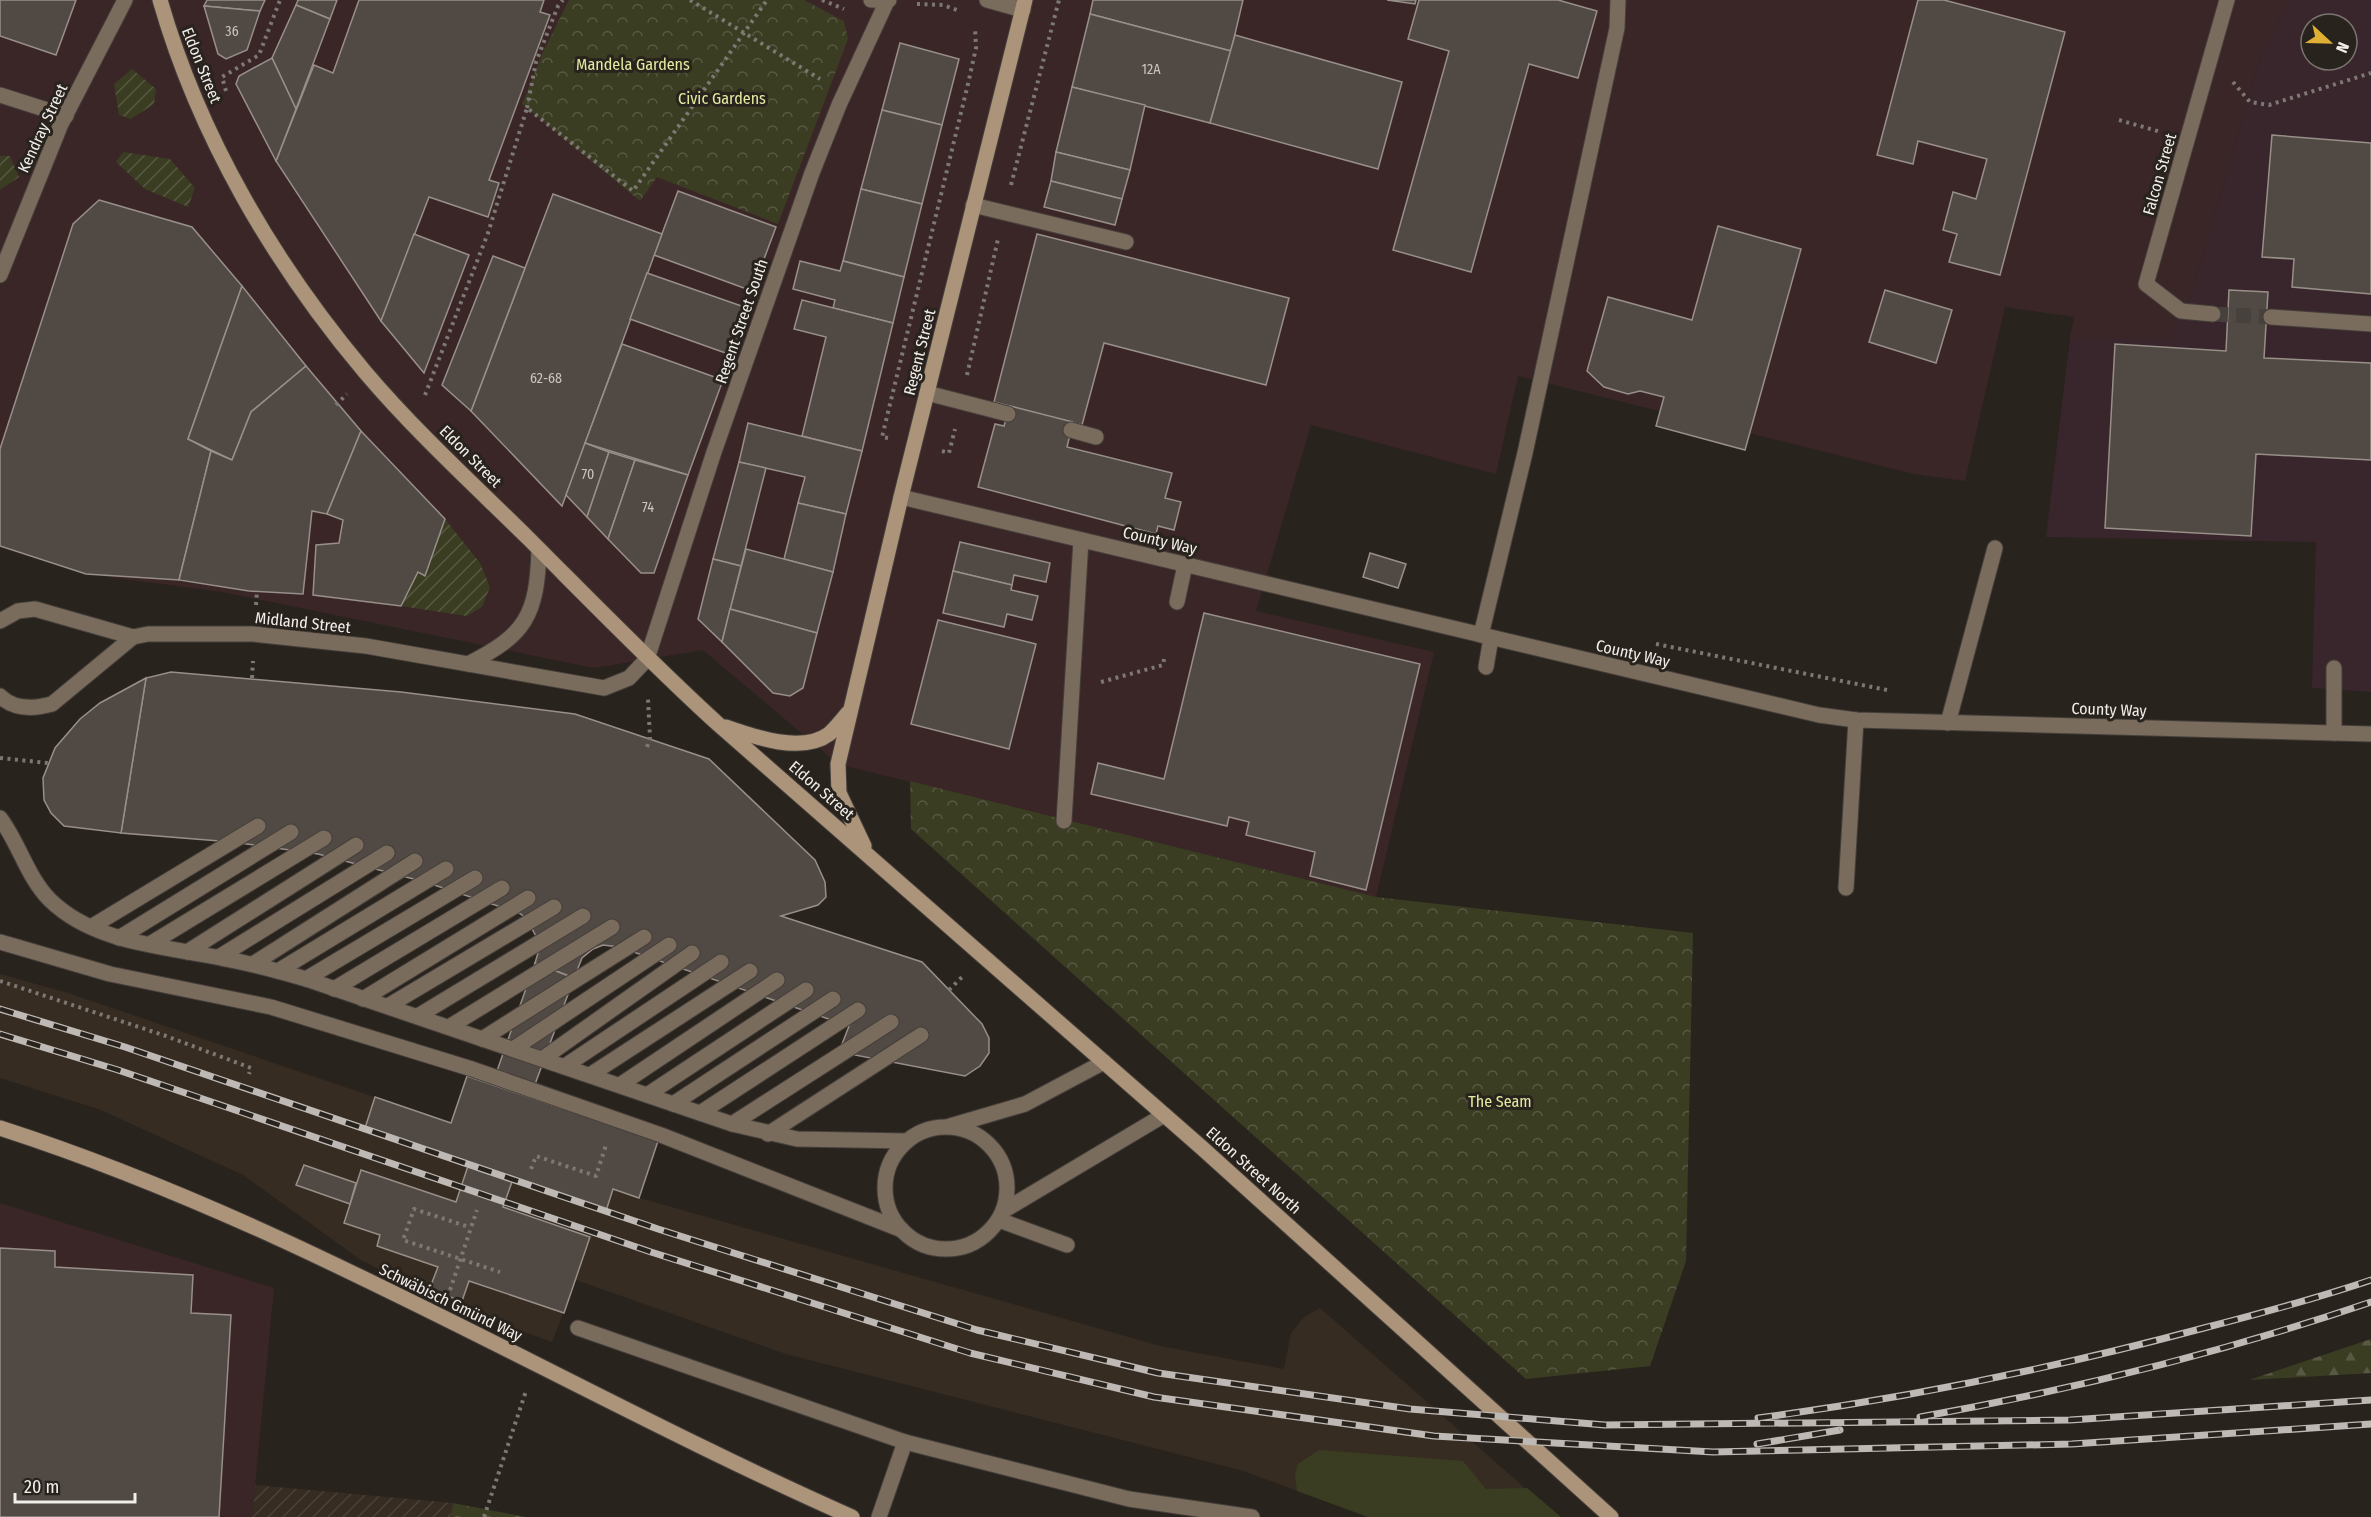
<svg xmlns="http://www.w3.org/2000/svg" width="2371" height="1517" viewBox="0 0 2371 1517" font-family="'Fira Sans Condensed',sans-serif">
  <defs>
    <pattern id="industrial-furrows" width="10" height="10" patternUnits="userSpaceOnUse" patternTransform="scale(1.5)"><rect width="10" height="10" fill="#362c22"/><path d="M-1 1l2-2M0 10L10 0M9 11l2-2" fill="none" stroke="#4a4138"/></pattern>
    <pattern id="forest-firs" width="22" height="20" patternUnits="userSpaceOnUse" patternTransform="scale(1.5)"><rect width="22" height="20" fill="#3a3d22"/><path d="M5 1l3.5 6h-7zM16 11l3.5 6h-7z" fill="#575942"/></pattern>
    <pattern id="park-crowns" width="20" height="18" patternUnits="userSpaceOnUse" patternTransform="scale(1.5)"><rect width="20" height="18" fill="#3a3d22"/><path d="M2 6a3 3 0 1 1 6 0M12 15a3 3 0 1 1 6 0" fill="none" stroke="#575942"/></pattern>
    <pattern id="garden-furrows" width="10" height="10" patternUnits="userSpaceOnUse" patternTransform="scale(1.5)"><rect width="10" height="10" fill="#3a3d22"/><path d="M-1 1l2-2M0 10L10 0M9 11l2-2" fill="none" stroke="#575942"/></pattern>
  </defs>
  <rect width="100%" height="100%" fill="#29231e"/>
  <g fill="#3a2627">
    <path d="M0,0H2290L2263,48L2190,299L2166,340L2070,338L2074,317L2005,307L1965,481L1914,474L1518,376L1496,474L1311,425L1256,611L1434,652L1376,897L838,764L703,650L594,668L222,592L86,574L0,546Z"/>
    <path d="M0,1203L274,1288L252,1517H0Z"/>
  </g>
  <path fill="url(#industrial-furrows)" d="M255,1485L453,1503L451,1517H252Z"/>
  <path fill="#39262c" fill-rule="evenodd" d="M2290,0H2371V692L2312,688L2316,542L2046,537L2070,338L2166,339L2190,299L2263,48ZM2311,24H2347V60H2311Z"/>
  <path fill="#362c22" d="M0,974L68,993L451,1123L467,1076L658,1141L640,1198L1160,1346L1284,1369L1291,1333L1304,1317L1320,1308L1558,1517H1368L1244,1471L786,1354L576,1280L552,1342L446,1304L361,1260L243,1175L101,1110L0,1078Z"/>
  <path fill="#3a3d22" d="M1319,1450L1463,1461L1486,1489L1527,1488L1561,1517H1368L1297,1491L1295,1475L1298,1464Z"/>
  <path fill="url(#forest-firs)" d="M2371,1339V1373L2249,1380Z"/>
  <g fill="url(#park-crowns)">
    <path d="M569,0H804L844,21L848,39L778,224L657,177L640,201L522,104L543,52Z"/>
    <path d="M910,781L1376,897L1693,933L1686,1261L1650,1366L1526,1379L911,829Z"/>
    <path d="M453,1503L526,1517H451Z"/>
  </g>
  <g fill="url(#garden-furrows)">
    <path d="M132,69L156,89L154,104L131,119L119,115L114,84Z"/>
    <path d="M123,152L170,159L195,188L188,207L145,189L116,162Z"/>
    <path d="M0,156H10L19,177L0,190Z"/>
    <path d="M445,519L480,563L490,587L482,607L467,616L401,606L418,572L424,575Z"/>
  </g>
  <g fill="#514944" stroke="#988f89" stroke-width="1.5">
    <path d="M0,0H76L56,55L0,36Z"/>
    <path d="M207,0H265L260,11L204,6Z"/>
    <path d="M298,0H337L330,19L296,5Z"/>
    <path d="M359,0H544L540,12L550,15L489,180L499,183L488,217L429,197L381,321L276,161L314,65L333,73Z"/>
    <path d="M1093,0H1243L1231,51L1090,14Z"/>
    <path d="M1387,0H1416L1415,4Z"/>
    <path d="M1419,0H1558L1597,11L1578,78L1529,64L1471,272L1393,250L1449,51L1408,39Z"/>
    <path d="M1918,0H1944L2065,32L2000,275L1949,262L1957,234L1943,230L1953,192L1976,199L1987,159L1918,141L1913,164L1877,155Z"/>
    <path d="M296,5L330,19L296,109L272,58Z"/>
    <path d="M204,6L260,11L247,50L226,59L218,54Z"/>
    <path d="M1090,14L1231,51L1210,123L1072,87Z"/>
    <path d="M1235,35L1402,82L1378,169L1210,123Z"/>
    <path d="M900,43L959,59L942,125L882,110Z"/>
    <path d="M272,58L296,109L276,161L236,84L239,76Z"/>
    <path d="M1072,87L1145,105L1130,170L1056,152Z"/>
    <path d="M882,110L942,125L922,204L861,189Z"/>
    <path d="M2272,135L2371,143V294L2292,287L2294,259L2262,257Z"/>
    <path d="M1056,152L1130,170L1122,199L1051,181Z"/>
    <path d="M1051,181L1122,199L1115,225L1044,207Z"/>
    <path d="M861,189L922,204L904,277L843,261Z"/>
    <path d="M678,191L776,227L752,291L654,255Z"/>
    <path d="M553,194L662,234L562,506L471,411Z"/>
    <path d="M99,200L192,227L242,286L188,439L211,451L179,580L86,574L0,546V449L73,224Z"/>
    <path d="M1718,226L1801,249L1745,450L1656,426L1664,397L1640,391L1628,394L1604,387L1587,371L1608,297L1692,320Z"/>
    <path d="M414,234L469,255L424,373L381,321Z"/>
    <path d="M1037,234L1289,298L1266,385L1104,343L1082,425L994,402Z"/>
    <path d="M493,256L525,268L471,411L442,385Z"/>
    <path d="M800,261L840,271L843,261L904,277L893,323L833,308L835,300L793,289Z"/>
    <path d="M647,273L750,309L734,356L630,319Z"/>
    <path d="M242,286L306,366L251,412L232,460L188,439Z"/>
    <path d="M1885,290L1952,310L1936,363L1869,342Z"/>
    <path d="M2229,290L2268,292L2264,358L2371,363V460L2256,454L2251,536L2105,528L2115,344L2226,351Z"/>
    <path d="M802,300L893,323L862,451L802,436L826,337L794,329Z"/>
    <path d="M622,344L723,380L688,475L585,443Z"/>
    <path d="M306,366L361,431L327,514L312,511L303,594L249,591L179,580L211,451L232,460L251,412Z"/>
    <path d="M1010,406L1073,422L1067,447L1172,473L1165,498L1181,502L1174,530L1158,526L1156,534L978,487L995,424L1004,426Z"/>
    <path d="M748,423L862,451L846,514L798,503L805,477L739,462Z"/>
    <path d="M361,431L445,519L425,576L418,572L401,606L313,595L316,545L339,543L343,520L327,514Z"/>
    <path d="M585,443L609,452L587,517L566,495Z"/>
    <path d="M609,452L635,460L608,539L587,517Z"/>
    <path d="M635,460L688,475L654,573H641L608,539Z"/>
    <path d="M739,462L766,468L741,566L713,559Z"/>
    <path d="M798,503L846,514L833,572L784,559Z"/>
    <path d="M960,542L1050,563L1046,582L1014,575L1012,585L953,571Z"/>
    <path d="M746,549L833,572L817,633L730,609Z"/>
    <path d="M1370,553L1406,564L1398,588L1363,577Z"/>
    <path d="M713,559L741,566L722,642L698,619Z"/>
    <path d="M953,571L1012,585L1011,590L1038,596L1032,620L1007,614L1004,627L943,613Z"/>
    <path d="M730,609L817,633L803,688L790,696L773,693L722,642Z"/>
    <path d="M1204,613L1420,664L1366,890L1310,876L1315,852L1246,835L1249,822L1229,817L1227,826L1091,794L1098,763L1164,779Z"/>
    <path d="M938,620L1036,644L1009,749L911,724Z"/>
    <path d="M171,672L401,692L575,714L709,759L815,860L825,882L826,897L818,905L781,916L922,962L982,1024L989,1038V1053L980,1066L965,1076L839,1052L849,1026L619,947L603,945L593,949L582,958L574,978L535,963L538,953L537,938L526,918L519,913L425,882L318,854L232,842L121,833L146,678Z"/>
    <path d="M146,678L121,833L64,826L51,813L44,800L43,778L55,748L80,719L100,703Z"/>
    <path d="M535,963L574,978L530,1098L492,1085Z"/>
    <path d="M467,1076L658,1141L639,1198L613,1189L606,1211L513,1179L503,1207L590,1237L564,1313L469,1281L462,1301L429,1290L438,1267L377,1246L380,1235L344,1223L361,1170L456,1202L469,1163L365,1128L375,1097L451,1123Z"/>
    <path d="M304,1165L356,1183L350,1204L296,1185Z"/>
    <path d="M0,1248L55,1251V1267L193,1275L191,1313L231,1315L219,1517H0Z"/>
  </g>
  <g fill="none" stroke-linecap="round" stroke-linejoin="round">
    <path stroke="#47413d" stroke-width="15" stroke-dasharray="15 8" stroke-linecap="butt" d="M2213,314L2271,317"/>
    <g stroke="#453f3b" stroke-width="17">
      <g id="lane">
        <path d="M973,205L1126,242"/>
        <path d="M927,393L1008,414"/>
        <path d="M1071,430L1096,437"/>
        <path d="M1177,602L1185,565"/>
        <path d="M1481,635L1525,453L1617,28L1618,0"/>
        <path d="M1486,667L1491,638"/>
        <path d="M1948,723L1995,548"/>
        <path d="M2334,733V668"/>
        <path d="M0,818C19,843 27,877 50,900C94,943 163,946 221,958C250,963 278,971 306,979L732,1124L797,1139L907,1141"/>
        <path d="M1064,821L1081,540"/>
        <path d="M1846,888L1856,720"/>
        <path d="M91,927L258,826"/>
        <path d="M119,938L291,832"/>
        <path d="M0,942L110,974L271,1007L472,1069L661,1135L902,1230"/>
        <path d="M150,944L324,838"/>
        <path d="M187,952L356,845"/>
        <path d="M219,957L387,853"/>
        <path d="M253,964L415,861"/>
        <path d="M278,971L446,869"/>
        <path d="M306,979L475,878"/>
        <path d="M334,989L502,888"/>
        <path d="M363,999L528,898"/>
        <path d="M388,1006L554,907"/>
        <path d="M418,1016L583,916"/>
        <path d="M449,1027L612,927"/>
        <path d="M482,1039L644,937"/>
        <path d="M513,1049L669,945"/>
        <path d="M542,1059L692,953"/>
        <path d="M565,1066L721,962"/>
        <path d="M590,1075L750,971"/>
        <path d="M620,1085L777,980"/>
        <path d="M647,1095L806,990"/>
        <path d="M673,1104L833,999"/>
        <path d="M700,1113L858,1010"/>
        <path d="M732,1124L891,1022"/>
        <path d="M950,1126L1025,1104L1104,1062"/>
        <circle cx="946" cy="1188" r="61"/>
        <path d="M768,1134L921,1035"/>
        <path d="M1003,1211L1164,1115"/>
        <path d="M999,1220L1067,1245"/>
        <path d="M578,1328L905,1442L1129,1499L1252,1517"/>
        <path d="M879,1517L905,1442"/>
      </g>
    </g>
    <g stroke="#453f3b" stroke-width="17">
      <g id="street">
        <path d="M871,0H889"/>
        <path d="M987,0L1023,10"/>
        <path d="M0,95L66,116"/>
        <path d="M0,275L61,124L125,0"/>
        <path d="M2213,314L2181,311L2146,284L2227,0"/>
        <path d="M2271,317L2371,324"/>
        <path d="M901,497L1819,715L1856,720L2371,734"/>
        <path d="M0,621L18,611L35,609L133,637L52,704C34,709 14,710 0,696"/>
        <path d="M133,637L148,634H253L366,646L604,688L629,678L647,659L714,452L812,173L839,105L887,1"/>
        <path d="M468,664C526,635 537,615 539,550"/>
      </g>
    </g>
    <g stroke="#453f3b" stroke-width="17">
      <g id="secondary">
        <path d="M160,0C199,136 274,264 365,372C415,431 473,484 528,538C591,601 652,664 718,724L1201,1147L1611,1517"/>
        <path d="M726,727C754,737 802,754 829,734C836,728 842,720 848,713"/>
        <path d="M864,846L839,793L838,764L901,497L1025,0"/>
        <path d="M0,1128C298,1224 567,1391 852,1517"/>
      </g>
    </g>
    <g stroke="#7d7873" stroke-width="4" stroke-dasharray="3 4.5" stroke-linecap="butt">
      <path d="M690,0L820,79"/>
      <path d="M822,0L844,9"/>
      <path d="M917,4L943,5L960,11"/>
      <path d="M2233,82L2250,102L2269,105L2371,73"/>
      <path d="M226,91L222,77L259,55L280,0"/>
      <path d="M527,108L536,62L558,6L563,0"/>
      <path d="M2119,120L2161,132"/>
      <path d="M1011,185L1059,0"/>
      <path d="M967,375L998,239"/>
      <path d="M425,395L488,233L527,108L633,191L767,0"/>
      <path d="M336,405L347,394"/>
      <path d="M888,438L882,437L968,84L976,48L975,27"/>
      <path d="M942,451L949,453L955,429"/>
      <path d="M256,605L257,591"/>
      <path d="M1656,644L1887,690"/>
      <path d="M252,678L253,661"/>
      <path d="M1101,682L1163,665L1164,659"/>
      <path d="M647,747L650,738L648,699"/>
      <path d="M0,758L48,763"/>
      <path d="M0,981L166,1036L251,1068L249,1074"/>
      <path d="M949,990L963,976"/>
      <path d="M531,1169L536,1156L596,1176L606,1145"/>
      <path d="M466,1226L414,1209L403,1240L500,1272"/>
      <path d="M450,1290L477,1210"/>
      <path d="M484,1517L526,1391"/>
    </g>
    <use href="#lane" stroke="#7a6c5c" stroke-width="15"/>
    <use href="#street" stroke="#7a6c5c" stroke-width="15"/>
    <use href="#secondary" stroke="#ac947b" stroke-width="15"/>
    <g stroke="#beb9b5" stroke-width="7">
      <g id="rail">
        <path d="M0,1009L125,1047L658,1229L977,1330L1158,1373L1410,1409L1605,1425L2070,1420L2371,1400"/>
        <path d="M0,1034L118,1070L651,1252L970,1353L1154,1397L1434,1436L1713,1452L2072,1444L2371,1424"/>
        <path d="M1920,1417C2072,1390 2224,1352 2371,1302"/>
        <path d="M1758,1418C1908,1398 2054,1368 2200,1329C2258,1314 2315,1299 2371,1280"/>
        <path d="M1757,1444L1840,1430"/>
      </g>
    </g>
    <use href="#rail" stroke="#29231e" stroke-width="4.5" stroke-dasharray="14" stroke-linecap="butt"/>
  </g>
  <g text-anchor="middle" stroke-width="6" stroke-linejoin="round" paint-order="stroke">
    <g font-size="14" fill="#cac5c0">
      <text x="232" y="36">36</text>
      <text x="1151" y="74">12A</text>
      <text x="546" y="383">62-68</text>
      <text x="588" y="479">70</text>
      <text x="648" y="512">74</text>
    </g>
    <g font-size="16" fill="#e3eb9f" stroke="#29231e">
      <text x="633" y="70">Mandela Gardens</text>
      <text x="722" y="104">Civic Gardens</text>
      <text x="1500" y="1107">The Seam</text>
    </g>
    <g font-size="16" fill="#f2eeea" stroke="#29231e">
      <text transform="translate(202 65) rotate(68)" y="6">Eldon Street</text>
      <text transform="translate(42 128) rotate(-65)" y="6">Kendray Street</text>
      <text transform="translate(2159 174) rotate(-74)" y="6">Falcon Street</text>
      <text transform="translate(741 321) rotate(-71)" y="6">Regent Street South</text>
      <text transform="translate(919 352) rotate(-76)" y="6">Regent Street</text>
      <text transform="translate(471 456) rotate(45)" y="6">Eldon Street</text>
      <text transform="translate(1160 540) rotate(13)" y="6">County Way</text>
      <text transform="translate(303 622) rotate(6)" y="6">Midland Street</text>
      <text transform="translate(1633 653) rotate(13)" y="6">County Way</text>
      <text transform="translate(2109 709) rotate(2)" y="6">County Way</text>
      <text transform="translate(822 790) rotate(41)" y="6">Eldon Street</text>
      <text transform="translate(1254 1170) rotate(42)" y="6">Eldon Street North</text>
      <text transform="translate(451 1302) rotate(26)" y="6">Schwäbisch Gmünd Way</text>
    </g>
  </g>
  <g transform="translate(2329 42) rotate(112)"><circle r="28" fill="#29231e" stroke="#797470" stroke-width="1.5"/>
  <path d="M0-4.5L10 22L0 15L-10 22Z" fill="#dfb034"/>
  <text y="-9" font-size="16" font-weight="bold" text-anchor="middle" fill="#f2eeea">N</text>
  </g>
  <path d="M15 1493v9h120v-9" fill="none" stroke="#f2eeea" stroke-width="3"/>
  <text x="24" y="1493" font-size="18" fill="#f2eeea" stroke="#29231e" stroke-width="4.5" paint-order="stroke">20 m</text>
</svg>
